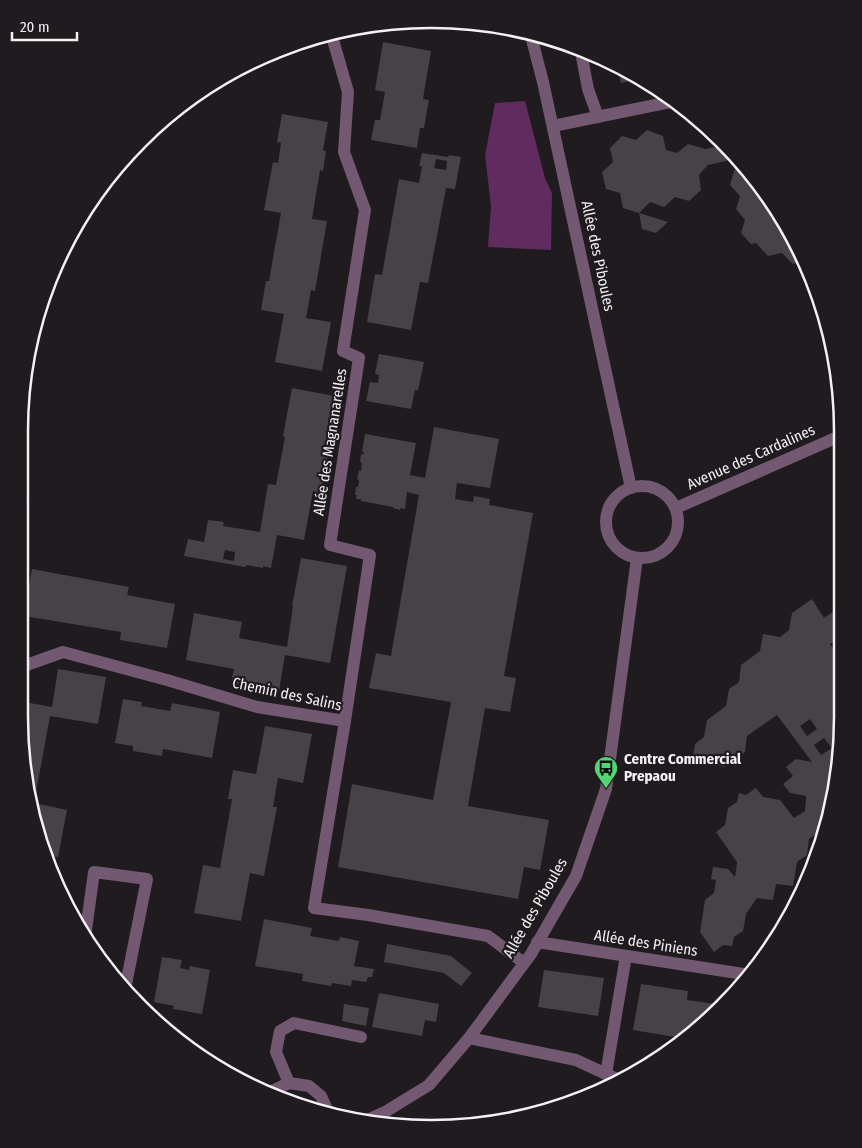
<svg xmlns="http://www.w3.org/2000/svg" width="862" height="1148" viewBox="0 0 862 1148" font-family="'Fira Sans Condensed',sans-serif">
  <rect width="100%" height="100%" fill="#1f1b1e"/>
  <path fill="#602c5f" d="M525,101L545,178L552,193L551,250L488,247L491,206L485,155L495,103Z"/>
  <g fill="#464246" fill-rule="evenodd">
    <path d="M383,42L431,51L423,99L429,100L424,128H420L417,148L371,140L375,120H380L385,92L375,90Z"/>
    <path d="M617,65L642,78L621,83Z"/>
    <path d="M282,114L328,122L323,150L326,151L323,171L320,170L312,219L327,221L315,291L311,290L306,318L331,322L322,371L275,362L284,314L261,310L266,281H269L281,213L264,210L273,162L278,163L281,143L277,142Z"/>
    <path d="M647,130L663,136L666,150L677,153L688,144L705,149L727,145L774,202L805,261L793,264L782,253L768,256L756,243L751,244L741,233L745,220L736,209L740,196L730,185L738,158L708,165L699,175L701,190L689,201L675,197L664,207L650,202L639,213L623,208L620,193L606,189L602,172L613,162L610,148L622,136L636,140Z"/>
    <path d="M422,153L448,157L449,155L461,157L455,189L446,188L428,283L420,282L411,330L367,322L375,274L382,275L399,179L419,183L422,166H419ZM436,159L447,161L446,170L434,168Z"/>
    <path d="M639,213L668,222L656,233L642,229Z"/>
    <path d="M379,354L424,362L418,390H415L411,409L366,401L370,382L378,383L379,375L375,374Z"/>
    <path d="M292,388L339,397L321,493L313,491L304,540L277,535L271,568L263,566V568L247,565L245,567L184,556L188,539L204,542L208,520L224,522L223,526L260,532L268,484L276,485L285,437L283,436ZM225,550L235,552L234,561L223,559Z"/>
    <path d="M434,427L499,439L490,488L457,483L455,499L473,502L474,496L490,499L489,505L533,513L504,676L516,678L510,712L485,708L468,806L549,820L540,870L524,867L518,899L338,867L352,784L433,800L451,702L369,688L376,653L391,656L419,495L407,492L405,509L400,508V510L393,508V507L361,501V499H356L357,495H355L356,487H358L359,480L357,479L359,470L361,471L362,463L360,462L361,454L363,455L364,452H362L365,434L416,443L410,475L425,478Z"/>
    <path d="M301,558L347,566L330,663L285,655L279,691L231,683L234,669L186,660L194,613L242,622L239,638L287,647L293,606H292Z"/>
    <path d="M32,569L129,587L127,595L175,604L167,648L120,640L121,632L24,616Z"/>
    <path d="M812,599L824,618L840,607V638L830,644L840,658V771L825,827L809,839L807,855L797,862L793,886L776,884L773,900L757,898L746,914L743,931L734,937L732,946L723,945L714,952L700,932L705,900L714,893L716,880L711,879L713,867L728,869L735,877L737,862L716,832L725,825L728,808L737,802L739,793L746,795L756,788L763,797L780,800L794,818L805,811L806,796L790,793L783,784L793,776L786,767L796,759L812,762L777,715L747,736L745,752L725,767L692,761L695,744L704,737L707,720L726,706L729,689L739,682L741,665L760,651L763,634L780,637L789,630L792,613ZM810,719L817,729L807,736L800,726ZM824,738L832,748L821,755L814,745Z"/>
    <path d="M58,669L106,677L98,724L50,716L34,803L67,810L58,857L46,855L33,824L19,717V701L52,707Z"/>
    <path d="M123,699L142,702L141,706L170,711L172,703L220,712L212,758L163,749L162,756L133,751V746L115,743Z"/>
    <path d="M265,726L312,734L303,783L278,778L273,807H277L264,876L250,873L241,921L194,913L203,865L220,868L232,799H228L233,770L256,774Z"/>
    <path d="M264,919L312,928L310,936L339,941L340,937L359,941L354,966L374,969L372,977H368L366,982L352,980L351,986L332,983L331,986L302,981L303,974L255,966Z"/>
    <path d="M387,944L451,956L472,973L461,986L444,973L384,962Z"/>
    <path d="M162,957L182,960L180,968L189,970L190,966L210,970L202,1014L173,1009L174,1006L154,1002Z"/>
    <path d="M544,970L604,978L598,1016L538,1007Z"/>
    <path d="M641,984L688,991L687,1000L716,1004L717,1000L728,1002L723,1008L680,1043L681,1038L633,1030Z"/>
    <path d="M379,993L439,1004L436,1022L425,1020L422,1036L372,1027Z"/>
    <path d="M344,1004L369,1008L366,1026L342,1021Z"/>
  </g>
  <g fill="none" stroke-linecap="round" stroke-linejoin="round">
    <g stroke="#725870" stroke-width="12">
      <path d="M530,32L543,82L631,488"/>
      <path d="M331,33L348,92L344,152L365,210L343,351L359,358L330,545L370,555L345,721"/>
      <path d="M580,47L588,89L598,117"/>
      <path d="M553,126L675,101"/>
      <circle cx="642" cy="522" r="36"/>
      <path d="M676,508L840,436"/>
      <path d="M19,668L21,667L63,652L167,680L257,707L345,721L314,908L368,915L488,936L524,963"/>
      <path d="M85,937L94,872L147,879L125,989"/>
      <path d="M537,942L750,975"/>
      <path d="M469,1038L576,1060L619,1080"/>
      <path d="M606,1074L626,956"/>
      <path d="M289,1083L276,1052L280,1031L294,1023L361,1037"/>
      <path d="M268,1093L289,1083L309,1086L321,1096L329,1114"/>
      <path d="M363,1122L385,1112L429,1085L469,1038L531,954L576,876L606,789L637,558"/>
    </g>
  </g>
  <defs>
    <g id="bus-pin" transform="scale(1.25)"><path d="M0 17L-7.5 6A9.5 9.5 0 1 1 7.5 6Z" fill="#53d672" stroke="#1f1b1e"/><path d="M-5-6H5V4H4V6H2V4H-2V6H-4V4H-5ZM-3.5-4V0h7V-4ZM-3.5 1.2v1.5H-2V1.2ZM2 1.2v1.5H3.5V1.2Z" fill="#111"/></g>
  </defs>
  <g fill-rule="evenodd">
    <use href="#bus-pin" x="606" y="768"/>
  </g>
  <g text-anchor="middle" stroke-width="4.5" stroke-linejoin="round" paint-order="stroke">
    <g font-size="15" fill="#f4f1f4" stroke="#1f1b1e">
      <text transform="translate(598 256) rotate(78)" y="5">Allée des Piboules</text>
      <text transform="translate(330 442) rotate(-81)" y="5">Allée des Magnanarelles</text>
      <text transform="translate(751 457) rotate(-24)" y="5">Avenue des Cardalines</text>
      <text transform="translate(287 694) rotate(12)" y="5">Chemin des Salins</text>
      <text transform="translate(535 908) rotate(-60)" y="5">Allée des Piboules</text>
      <text transform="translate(646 943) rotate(9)" y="5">Allée des Piniens</text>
    </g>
    <g font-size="15" font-weight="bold" fill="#f4f1f4" stroke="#1f1b1e" text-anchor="start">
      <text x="624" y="764">Centre Commercial<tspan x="624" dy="17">Prepaou</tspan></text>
    </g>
  </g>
  <path d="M0 0H862V1148H0ZM431 28H431A403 403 0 0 1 834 431V717A403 403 0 0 1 431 1120H431A403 403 0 0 1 28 717V431A403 403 0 0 1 431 28Z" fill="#1f1b1e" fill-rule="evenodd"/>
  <path fill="none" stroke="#f4f1f4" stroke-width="2.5" d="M431 28H431A403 403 0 0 1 834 431V717A403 403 0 0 1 431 1120H431A403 403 0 0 1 28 717V431A403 403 0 0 1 431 28Z"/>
  <path d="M12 32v8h65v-8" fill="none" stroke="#f4f1f4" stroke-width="2.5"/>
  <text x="20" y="32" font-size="15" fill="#f4f1f4" stroke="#1f1b1e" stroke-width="4" paint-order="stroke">20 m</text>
</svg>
